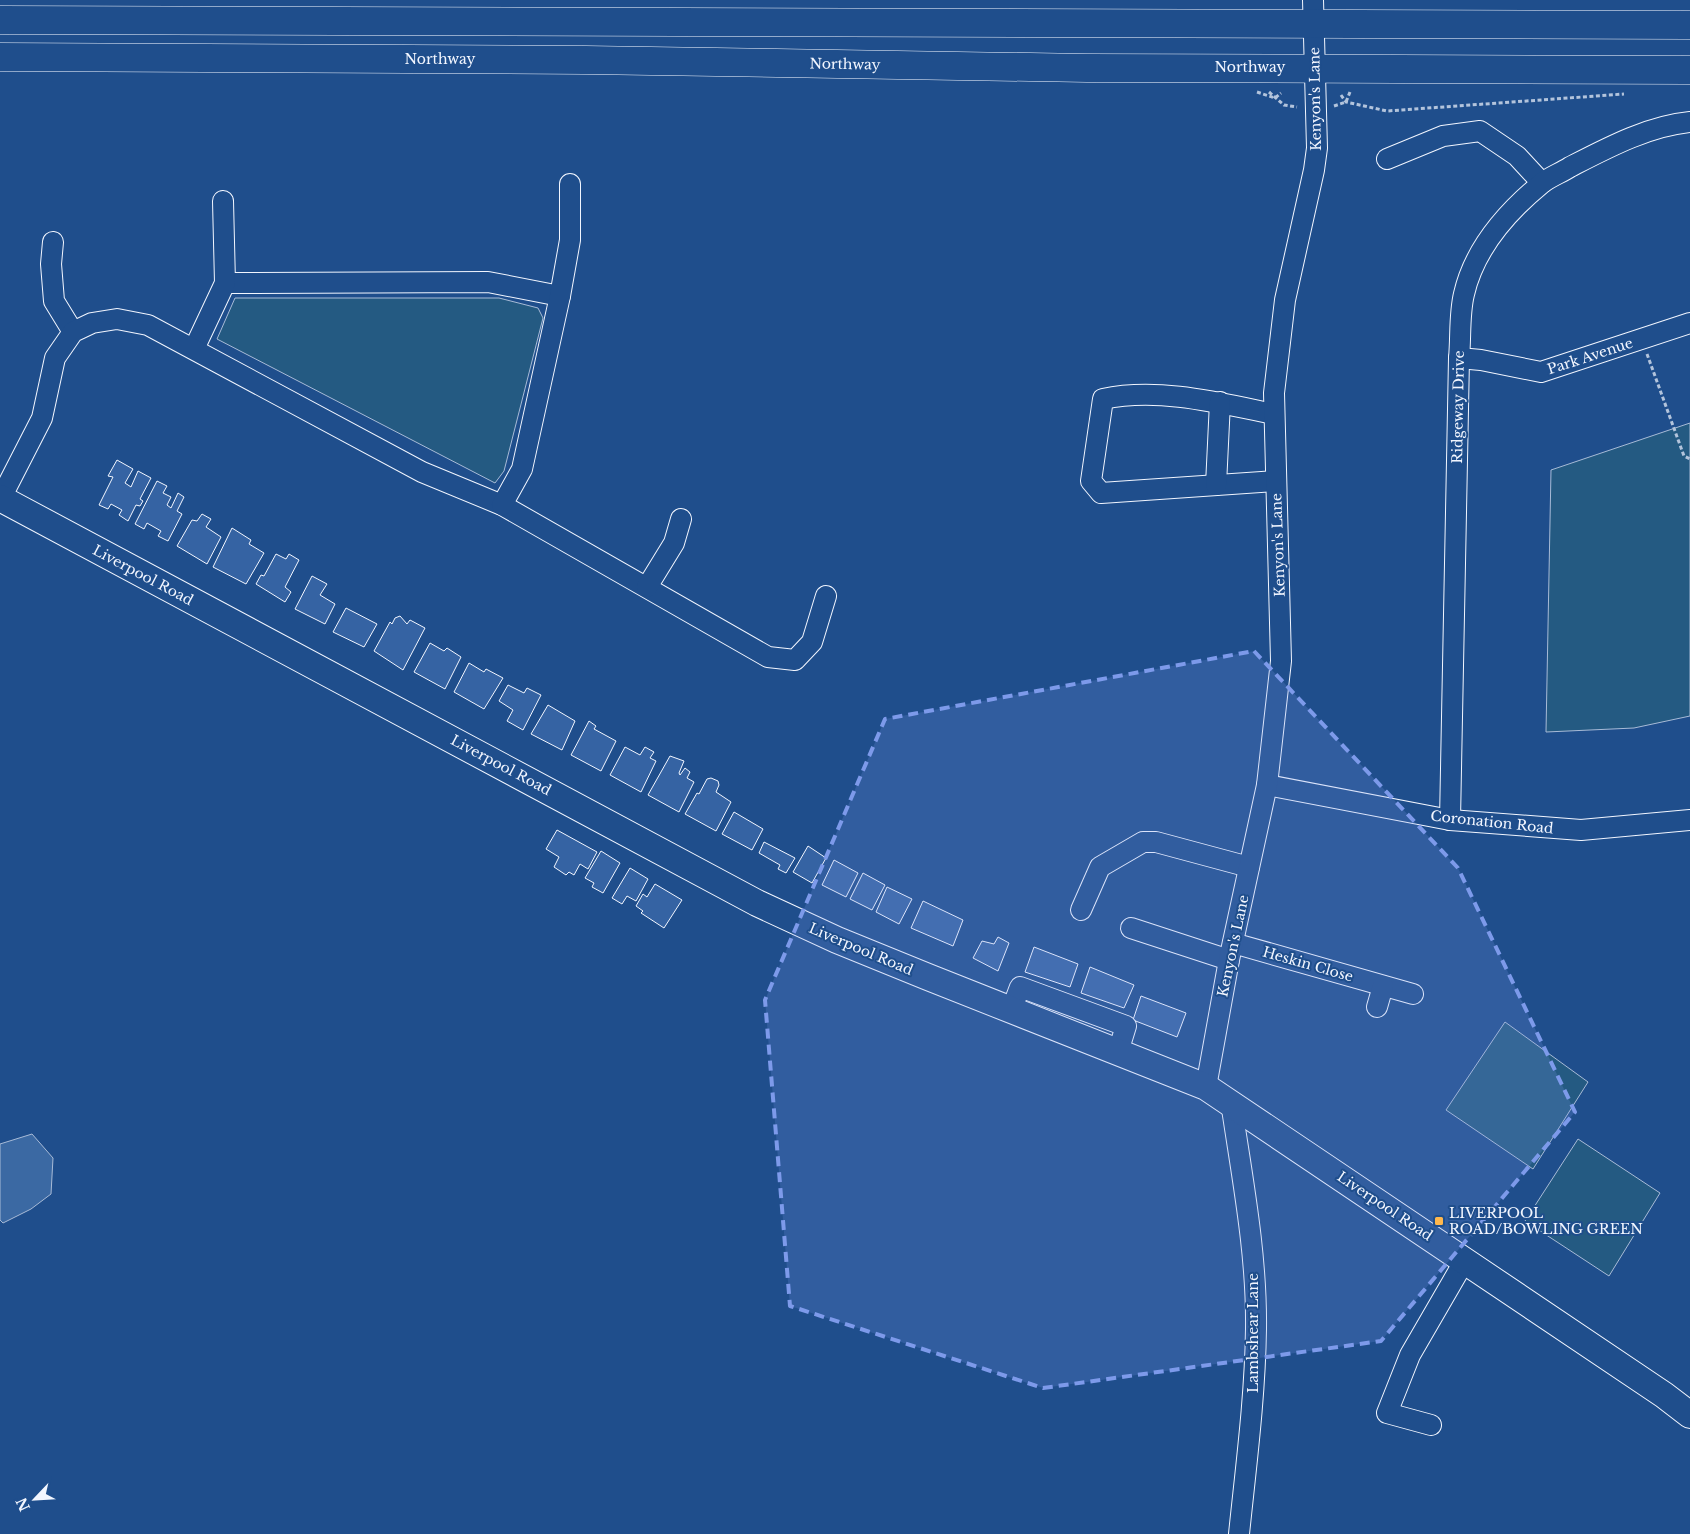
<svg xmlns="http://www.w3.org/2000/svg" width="1690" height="1534" viewBox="0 0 1690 1534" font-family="'Libre Baskerville',serif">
  <rect width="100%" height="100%" fill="#1f4e8c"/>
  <g fill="#245a82" stroke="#a8bbd7">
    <path d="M235,298H499L538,308L543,318L504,471L495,483L217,339Z"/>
    <path d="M1690,423V716L1634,728L1546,732L1551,470Z"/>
    <path d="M1505,1022L1588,1082L1533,1169L1446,1110Z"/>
    <path d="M1578,1139L1660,1193L1609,1276L1525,1221Z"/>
  </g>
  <path fill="#3b69a3" stroke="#a8bbd7" d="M32,1134L53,1158L51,1194L31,1209L3,1223L0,1220V1144Z"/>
  <g fill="#3563a3" stroke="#f2f6ff">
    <path d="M117,460L133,469L125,483L131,487L138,471L151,478L140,499L143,501L140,506L136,505L128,521L119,515L122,510L111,504L108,509L99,505L113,477L108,476Z"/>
    <path d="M157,481L167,486L163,493L171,497L167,505L171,508L178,493L184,497L177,511L182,514L168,541L158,536L161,531L147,523L144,529L135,524Z"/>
    <path d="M202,514L211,519L206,527L221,537L207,564L177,546L192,520L197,521Z"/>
    <path d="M232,528L251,540L249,544L264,553L246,584L213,567Z"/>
    <path d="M276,554L286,559L289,554L299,560L285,587L291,592L285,602L256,584L261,575L264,576Z"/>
    <path d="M312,576L327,584L320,595L335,604L325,624L295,609Z"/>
    <path d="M346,608L377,624L364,647L333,632Z"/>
    <path d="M400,616L407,624L410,620L425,628L403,670L374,651L390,622L392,624L395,618Z"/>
    <path d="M430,643L444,651L447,648L461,657L445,689L414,672Z"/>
    <path d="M469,663L484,672L486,669L503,678L484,709L454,692Z"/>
    <path d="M508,685L524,693L527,688L541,695L523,730L507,721L513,710L499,701Z"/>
    <path d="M548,705L575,721L562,750L531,734Z"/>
    <path d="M589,721L596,726L594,729L616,741L601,771L571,755Z"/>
    <path d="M625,747L640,755L645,747L654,752L650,758L656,761L641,792L610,775Z"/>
    <path d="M670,756L684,761L679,773L680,775L685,768L690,772L687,778L694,782L679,812L648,795Z"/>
    <path d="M711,778L718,781L719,785L716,792L731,802L716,831L685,814L697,793L699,794L707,779Z"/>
    <path d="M734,812L763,829L752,850L722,834Z"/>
    <path d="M557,830L597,852L588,869L580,864L574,875L569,872L566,875L554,867L559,857L546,849Z"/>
    <path d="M764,842L795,858L786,873L778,869L780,865L759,853Z"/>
    <path d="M808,846L826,858L812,883L793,872Z"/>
    <path d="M601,851L620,863L603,893L592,887L594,883L585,878Z"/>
    <path d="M834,860L858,873L846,897L822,885Z"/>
    <path d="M630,868L648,879L636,901L627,896L622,904L612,898Z"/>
    <path d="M863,873L885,885L872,910L850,899Z"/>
    <path d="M655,884L682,900L664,928L641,913L643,911L636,906L643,894L647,897Z"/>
    <path d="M887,887L912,899L899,924L876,912Z"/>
    <path d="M923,901L963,920L953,946L911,928Z"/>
    <path d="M998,937L1009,943L998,971L973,958L982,941L994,944Z"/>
    <path d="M1034,947L1078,964L1070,987L1025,972Z"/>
    <path d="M1090,967L1134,985L1124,1008L1081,993Z"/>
    <path d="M1141,996L1186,1013L1177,1037L1133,1020Z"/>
  </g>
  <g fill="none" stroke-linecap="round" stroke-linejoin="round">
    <g stroke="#f2f6ff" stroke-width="22">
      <g id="minor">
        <path d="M1387,159L1443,136L1480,131L1517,156L1542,183"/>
        <path d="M53,242L51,264L54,301L73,332"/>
        <path d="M225,283L488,282L560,296"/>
        <path d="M194,349L225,283L223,201"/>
        <path d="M1459,358L1481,360L1541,372L1690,323"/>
        <path d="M1274,414C1220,403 1158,387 1103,399L1091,481L1101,493L1276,481"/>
        <path d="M1216,485L1220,402"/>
        <path d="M1,498L42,418L55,358L73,332L92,323L117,319L148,325L422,472L502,505L768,657L795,660L812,642L826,596"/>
        <path d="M502,505L522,469L560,296L570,240V184"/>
        <path d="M647,587L674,543L681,519"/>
        <path d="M1267,785L1450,820L1581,830L1690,820"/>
        <path d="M1450,820L1459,358C1461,338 1459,314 1464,294C1474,250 1507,212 1541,184C1549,177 1561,173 1570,167C1607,148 1648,126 1690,122"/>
        <path d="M1081,910L1100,867L1143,842H1156L1249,867"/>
        <path d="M1131,928L1229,960"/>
        <path d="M1233,943L1413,994"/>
        <path d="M1377,1007L1383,986"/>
        <path d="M1011,1011L1020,987L1126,1026L1118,1052"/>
        <path d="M1206,1087L1229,960L1267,785L1281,661L1274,393L1285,300L1314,170L1317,148L1313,0"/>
        <path d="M1231,1102C1242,1177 1257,1253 1256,1329C1255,1398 1246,1466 1239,1534"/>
        <path d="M1431,1425L1387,1413L1410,1355L1465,1260"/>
      </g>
    </g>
    <g stroke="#f2f6ff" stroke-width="28">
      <path id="major" d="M0,498L757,903L837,940L928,977L1206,1087L1664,1395L1690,1415"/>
    </g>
    <g stroke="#f2f6ff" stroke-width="29">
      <g id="highway">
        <path d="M0,20L1690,25"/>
        <path d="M0,57L586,60L1087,68L1690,70"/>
      </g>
    </g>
    <g stroke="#b3c4dc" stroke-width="3" stroke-dasharray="4 2.5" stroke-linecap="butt">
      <path d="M1257,92L1275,98L1281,93"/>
      <path d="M1269,92L1284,105L1297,107"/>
      <path d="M1341,95L1346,102L1387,111L1624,94"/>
      <path d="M1334,106L1346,102L1350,92"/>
      <path d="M1647,354L1684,456L1690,459"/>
    </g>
    <use href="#minor" stroke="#1f4e8c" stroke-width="20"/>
    <use href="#major" stroke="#1f4e8c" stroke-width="26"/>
    <use href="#highway" stroke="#1f4e8c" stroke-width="28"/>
  </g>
  <path fill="#7d9aea" fill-opacity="0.2" stroke="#7d9aea" stroke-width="4" stroke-dasharray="10 6" stroke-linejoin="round" d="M1254,651L1458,868L1575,1112L1381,1341L1043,1388L790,1306L765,1000L885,719Z"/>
  <rect fill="#ffb74d" stroke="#1f4e8c" stroke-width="2" x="1434" y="1216" width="10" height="10" rx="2.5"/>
  <g text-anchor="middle" stroke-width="4" stroke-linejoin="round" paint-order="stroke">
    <g font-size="14" fill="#f2f6ff" stroke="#1f4e8c">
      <text x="440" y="64">Northway</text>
      <text transform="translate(845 64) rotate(1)" y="5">Northway</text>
      <text x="1250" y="72">Northway</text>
      <text transform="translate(1315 99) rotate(-91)" y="5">Kenyon's Lane</text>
      <text transform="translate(1590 356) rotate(-18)" y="5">Park Avenue</text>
      <text transform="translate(1458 407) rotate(-89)" y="5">Ridgeway Drive</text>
      <text transform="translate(1278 545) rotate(-92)" y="5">Kenyon's Lane</text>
      <text transform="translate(143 575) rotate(28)" y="5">Liverpool Road</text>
      <text transform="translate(501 765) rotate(28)" y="5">Liverpool Road</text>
      <text transform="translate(1492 822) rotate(6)" y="5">Coronation Road</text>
      <text transform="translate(1233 946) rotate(-78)" y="5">Kenyon's Lane</text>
      <text transform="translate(861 949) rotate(23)" y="5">Liverpool Road</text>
      <text transform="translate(1308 964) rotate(16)" y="5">Heskin Close</text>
      <text transform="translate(1385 1206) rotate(34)" y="5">Liverpool Road</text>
      <text transform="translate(1253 1333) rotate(-90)" y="5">Lambshear Lane</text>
    </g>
    <g font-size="14" fill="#f2f6ff" stroke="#1f4e8c" text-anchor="start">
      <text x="1449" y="1218">LIVERPOOL<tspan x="1449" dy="16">ROAD/BOWLING GREEN</tspan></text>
    </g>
  </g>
  <g transform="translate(35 1499) rotate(245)" stroke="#1f4e8c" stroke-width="4" paint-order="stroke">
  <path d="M0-4L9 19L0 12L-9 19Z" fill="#f2f6ff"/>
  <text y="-8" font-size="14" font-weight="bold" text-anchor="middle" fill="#f2f6ff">N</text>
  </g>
</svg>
